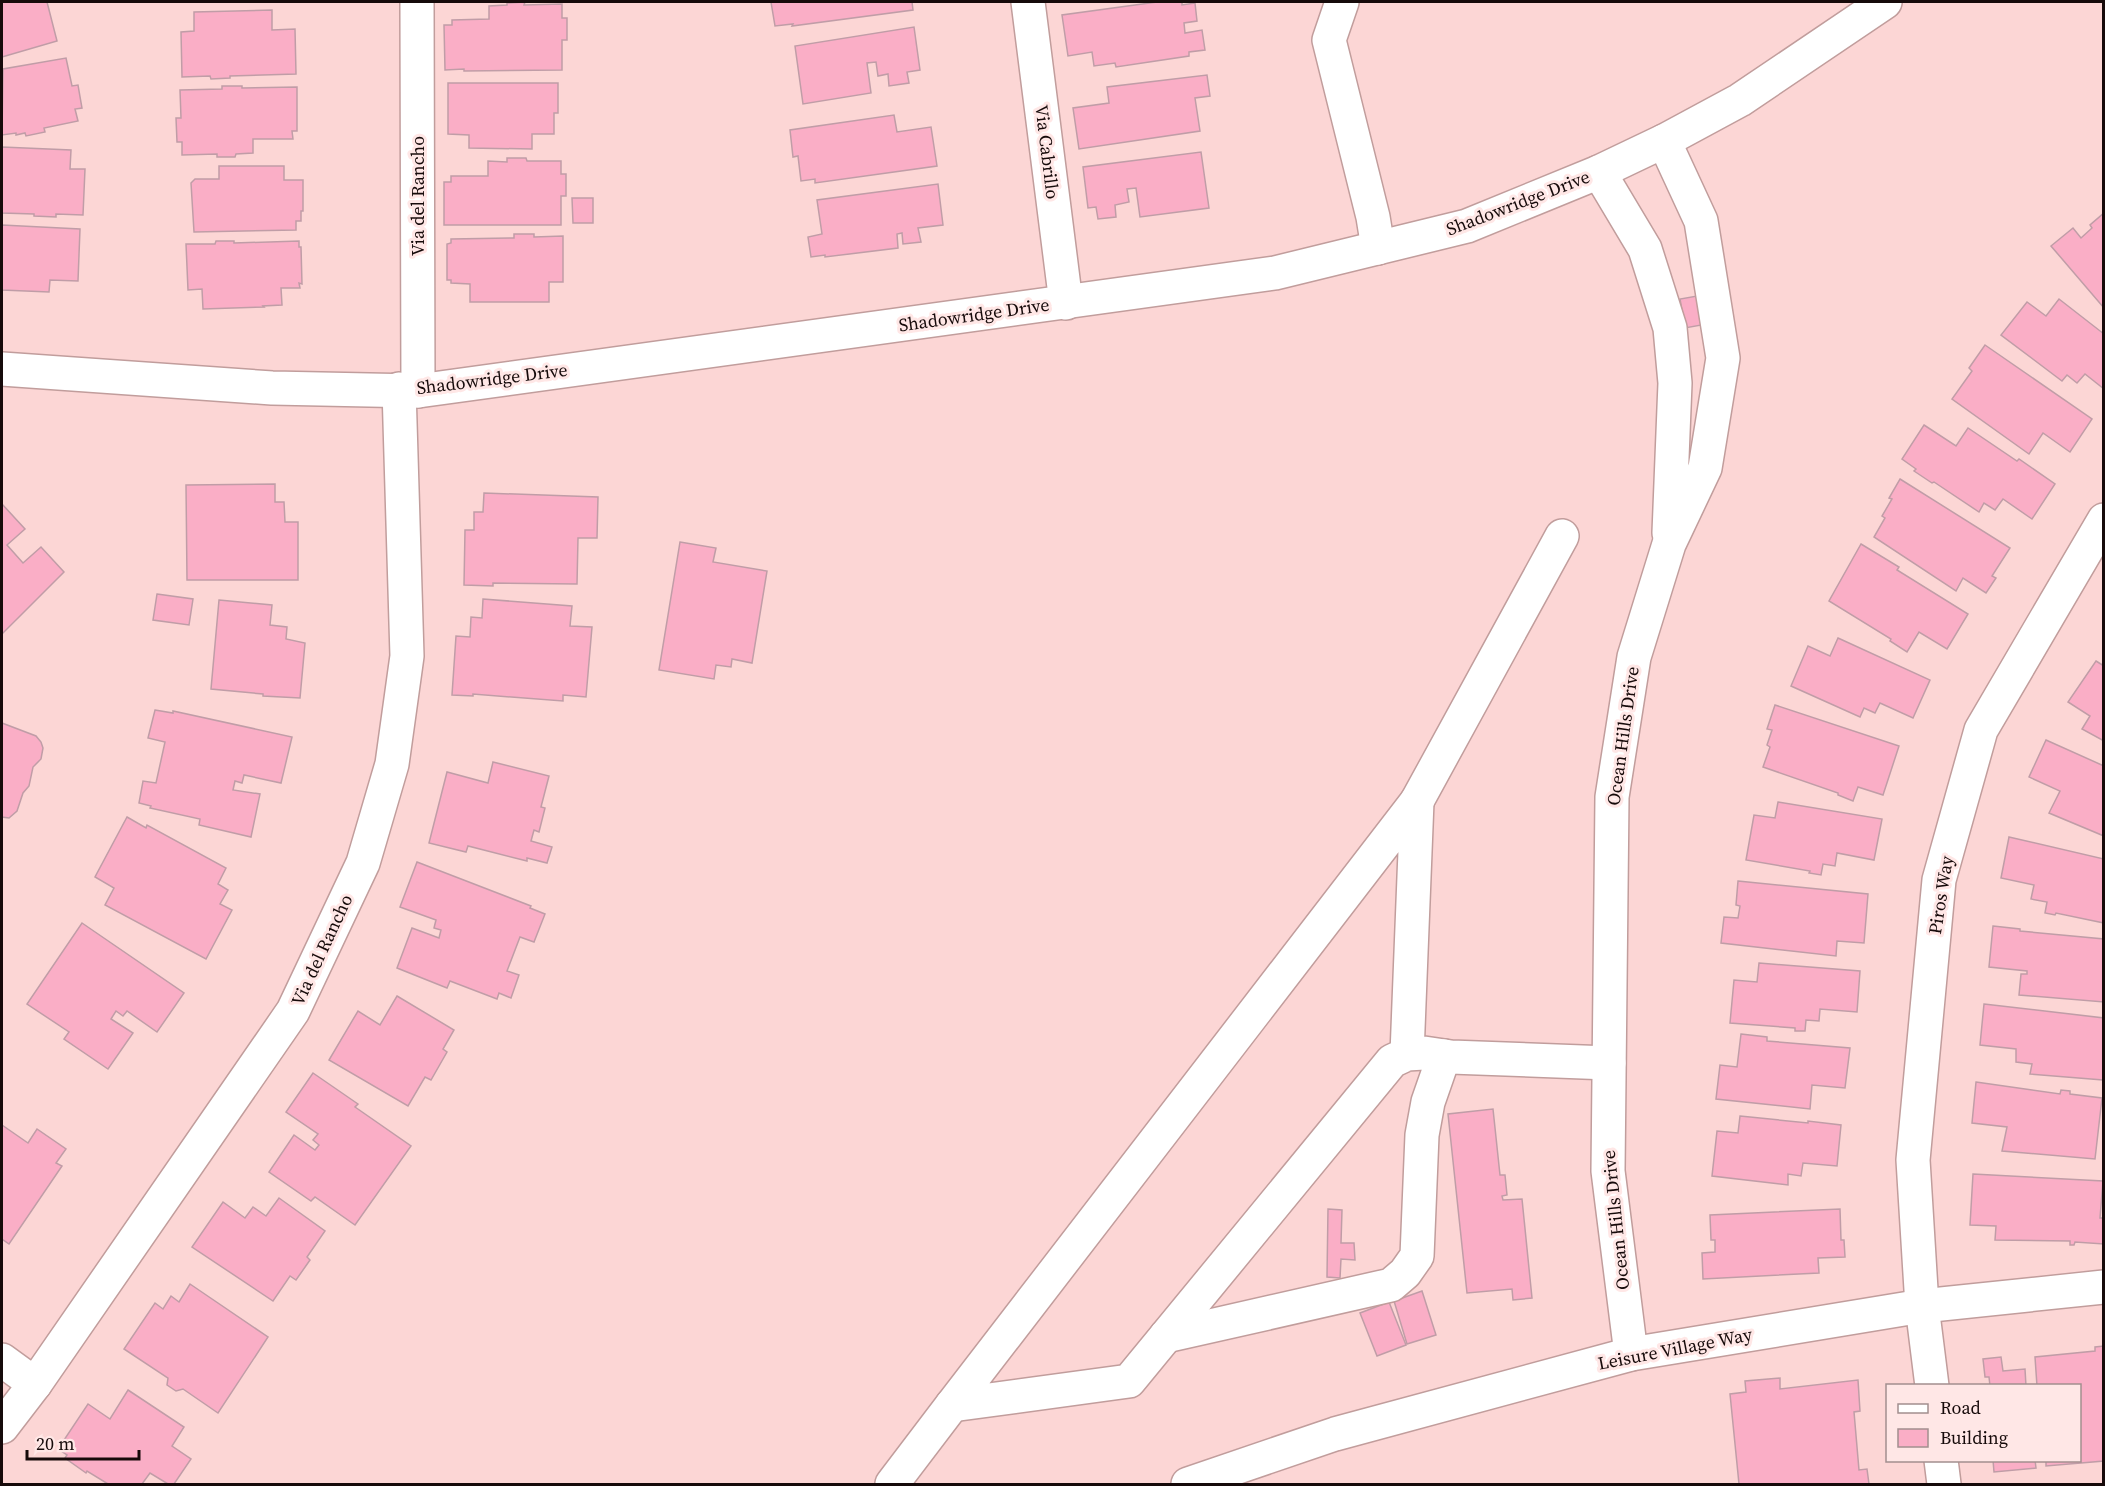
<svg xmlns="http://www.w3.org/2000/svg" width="2105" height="1486" viewBox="0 0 2105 1486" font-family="'Source Serif 4',serif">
  <rect width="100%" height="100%" fill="#fcd6d5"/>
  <g fill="#faaec6" stroke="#c09da7" stroke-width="1.5">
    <path d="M2,2H47L57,41L2,57Z"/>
    <path d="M525,2L524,5L562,4V18H567V40H562V70L464,71V69L445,70L444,25H452V20L489,19V6L507,5V3Z"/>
    <path d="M771,2H912L913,10L792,26L793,24L775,26Z"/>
    <path d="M1157,2H1182V5L1195,3L1197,21L1184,23L1185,33L1202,30L1205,50L1189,52V56L1116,67L1115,63L1094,66L1092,52L1068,56L1062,15Z"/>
    <path d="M272,10V30L295,29L296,74L230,76V78L211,79L210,76L182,77L181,32L194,31V12Z"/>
    <path d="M914,27L920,70L907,72L909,83L889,86L888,74L878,76L876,62L867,63L871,93L803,104L795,46Z"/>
    <path d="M66,58L72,86L78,85L82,108L75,109L78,121L44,128L45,132L26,136L25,133L16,135V133L2,135L3,69Z"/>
    <path d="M1207,75L1210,96L1195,98L1200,131L1079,149L1073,108L1109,103L1107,87Z"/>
    <path d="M448,83H558V113H554V134H532V149L469,148V135L448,134Z"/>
    <path d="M222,86H242V88L297,87V131H292L293,139H253V153L236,154L235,157H217V154L182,155V142H177L176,118H181L180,90L222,89Z"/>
    <path d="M894,115L897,132L931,127L937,166L815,183V179L801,181L798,156L793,157L790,130Z"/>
    <path d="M2,147L71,150L70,169H85L83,215L56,214V217L34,216V214L2,213Z"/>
    <path d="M1201,152L1209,208L1140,217L1136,188L1127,189L1129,202L1115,205L1116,217L1098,219L1096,207L1088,208L1083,167Z"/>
    <path d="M507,158H526L527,161H561V174H566V196H561V225H444V182H451V176H488V161L507,162Z"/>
    <path d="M219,166H284V180H303V211H301V221H296V230L194,232L191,183L195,179H219Z"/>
    <path d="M938,184L943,225L918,228L921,242L903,244L902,233L897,234L898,248L825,257V255L811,257L808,237L822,234L817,200Z"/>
    <path d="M572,198H593V223H573Z"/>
    <path d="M2104,213V308L2051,246L2073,228L2081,238L2092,228L2090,225Z"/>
    <path d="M2,225L80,229L78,281L50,280L49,292L2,290Z"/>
    <path d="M514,234H534V237L563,236V282H549V302H470V284L451,283V280H447V244L451,243V239L514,238Z"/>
    <path d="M216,241H234V243L299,241V247H301L302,284L299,283L300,288H281L282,305L263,306L264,307L203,309L202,289L188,290L186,244H215Z"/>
    <path d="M1697,296L1707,324L1685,328L1680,299Z"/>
    <path d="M2059,299L2104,334V389L2085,374L2077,383L2067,375L2062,381L2001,335L2027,302L2046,316Z"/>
    <path d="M1985,345L2092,419L2070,452L2043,433L2029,454L1952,399L1972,371L1969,368Z"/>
    <path d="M1924,425L1956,446L1968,428L2017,461L2019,459L2055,484L2032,519L2003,499L1995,510L1984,503L1979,512L1934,482L1932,483L1914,471L1916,469L1902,459Z"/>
    <path d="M1900,479L2010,548L1992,576L1996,578L1986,593L1963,578L1956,591L1874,537L1885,518L1882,516L1892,499L1889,498Z"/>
    <path d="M275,484V502H284L285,522H298V580H187L186,485Z"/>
    <path d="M484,493L598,497L597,538H578L577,584L493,583V586L464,585L465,530H474V512H483Z"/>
    <path d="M2,504L25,529L7,545L23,563L41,547L64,572L2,634Z"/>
    <path d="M680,542L716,548L713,562L767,571L752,663L732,659L731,667L716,665L714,679L659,670Z"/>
    <path d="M1861,544L1899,567L1897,570L1968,614L1947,649L1919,632L1907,652L1890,641L1891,639L1829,601Z"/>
    <path d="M157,594L193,599L189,625L153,620Z"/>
    <path d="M483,599L572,606L570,626L592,627L586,697L563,695V701L473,694V696L452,695L456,636L470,637L471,617L482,618Z"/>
    <path d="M219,600L272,605L270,625L287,627L286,639L305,643L300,698L263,696V694L211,689Z"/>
    <path d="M1838,638L1930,680L1913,718L1880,703L1875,713L1864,708L1860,717L1791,686L1808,646L1830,656Z"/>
    <path d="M2096,661L2104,666V741L2082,729L2090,716L2068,702Z"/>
    <path d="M1775,705L1899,746L1883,795L1858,787L1853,801L1838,795V793L1763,767L1770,747L1767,745L1772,730L1767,729Z"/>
    <path d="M155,710L173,713V711L292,737L281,783L244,775L242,783L235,781L233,790L260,794L251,837L199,825L200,819L150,808L151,806L139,803L143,781L156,783L165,742L148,738Z"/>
    <path d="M2,723L36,736L41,742L43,748L41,759L33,767L29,786L23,793L17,811L9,818L2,817Z"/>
    <path d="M2046,740L2104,766V836L2049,813L2060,791L2029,777Z"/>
    <path d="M493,762L549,776L541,807L545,808L539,832L534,830L531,841L552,847L547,863L527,858V861L468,846L466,852L429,843L447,772L488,783Z"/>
    <path d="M1778,802L1882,819L1874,860L1837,853L1835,866L1823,864L1821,875L1809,873L1810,871L1746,860L1754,815L1775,818Z"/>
    <path d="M127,817L146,828L147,825L226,868L218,884L228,890L220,904L232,910L206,959L105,905L114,888L95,877Z"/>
    <path d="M2009,837L2104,859V923L2056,913L2055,915L2045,913L2047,902L2031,899L2034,885L2001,878Z"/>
    <path d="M417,862L531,906L530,908L545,914L534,942L520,937L507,971L519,975L511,998L499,993L497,999L450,981L447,988L397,968L412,928L439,938L441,930L434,928L436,920L400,907Z"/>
    <path d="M1738,881L1868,894L1864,943L1837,941L1836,956L1721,943L1724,917L1738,918L1740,906L1736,905Z"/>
    <path d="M82,923L184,993L157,1032L127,1011L123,1016L116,1011L111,1019L133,1033L108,1069L64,1039L69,1032L27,1004Z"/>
    <path d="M1993,926L2020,929V931L2104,939V1002L2019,995L2021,974H2027V971L1989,967Z"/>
    <path d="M1759,963L1860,971L1857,1012L1820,1009L1819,1021L1806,1020L1805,1031H1795V1028L1730,1023L1734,980L1757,982Z"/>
    <path d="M397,996L454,1030L443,1049L447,1052L431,1080L425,1077L408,1106L329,1060L358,1011L380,1025Z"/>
    <path d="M1984,1004L2104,1018V1082L2103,1080L2030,1074L2032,1064L2016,1062V1049L1980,1045Z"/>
    <path d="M1741,1034L1767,1037V1041L1850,1048L1845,1088L1812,1085L1810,1109L1716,1099L1720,1065L1737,1067Z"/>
    <path d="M313,1073L358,1104L355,1107L411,1146L355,1225L315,1197L311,1201L269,1172L294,1135L315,1150L319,1145L313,1140L318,1134L286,1112Z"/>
    <path d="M1976,1082L2060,1094L2061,1090L2070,1091V1094L2102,1098L2095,1159L2002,1151L2007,1127L1972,1123Z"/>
    <path d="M1493,1109L1500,1175H1505L1507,1195L1502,1196L1503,1200L1522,1199L1532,1298L1513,1300L1512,1289L1467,1293L1448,1114Z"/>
    <path d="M1740,1116L1808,1123V1121L1841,1125L1837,1166L1803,1163L1801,1176L1788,1174V1185L1712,1176L1717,1131L1738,1133Z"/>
    <path d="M2,1125L28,1143L37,1129L66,1149L56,1163L62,1166L9,1244L2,1239Z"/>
    <path d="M1973,1174L2103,1181L2100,1218H2104V1244L2075,1242L2074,1245H2070V1241L1995,1240L1996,1226L1970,1225Z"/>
    <path d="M279,1198L325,1231L307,1257L310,1260L296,1280L290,1276L273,1301L192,1247L223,1202L245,1218L253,1207L266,1216Z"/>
    <path d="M1328,1209L1342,1210L1341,1243H1354L1355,1260L1341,1259L1340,1278L1327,1277Z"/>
    <path d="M1840,1209L1841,1240H1844L1845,1257L1818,1258L1819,1273L1703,1279L1702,1253L1715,1252V1240H1711L1710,1215Z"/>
    <path d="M190,1284L268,1337L218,1413L183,1389L176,1391L167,1385L168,1378L124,1349L155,1303L163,1309L171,1296L179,1302Z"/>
    <path d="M1422,1291L1436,1335L1407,1344L1394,1301Z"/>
    <path d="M1389,1302L1406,1345L1377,1356L1360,1313Z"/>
    <path d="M2104,1346V1461L2046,1466V1460H2080V1386H2037L2035,1357L2095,1351V1347Z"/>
    <path d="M2001,1357L2003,1371L2025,1369L2026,1386H1990L1989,1377H1985L1983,1359Z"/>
    <path d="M1780,1378V1389L1858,1380L1860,1411L1854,1412L1859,1470L1867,1469L1869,1484H1739L1730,1394L1746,1392L1745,1381Z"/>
    <path d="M128,1390L184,1427L172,1446L191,1459L174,1484H168L150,1473L142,1484H108L87,1471L86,1473L65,1458L67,1455L58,1449L88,1404L110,1419Z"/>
    <path d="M1993,1460H2035L2036,1468L1994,1472Z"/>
  </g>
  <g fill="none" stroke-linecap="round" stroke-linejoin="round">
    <g stroke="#c19d9c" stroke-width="36">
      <g id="minor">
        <path d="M417,2L418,391"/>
        <path d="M1028,2L1066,303"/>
        <path d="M1342,2L1329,40L1373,217L1378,248"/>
        <path d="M1599,172L1645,249L1670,328L1675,383L1669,533"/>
        <path d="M2,369L272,388L418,391L1275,273L1467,226L1599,172L1664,141L1740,100L1885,2"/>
        <path d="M1417,801L1562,536"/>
        <path d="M1407,1054L1417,801L952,1405L1129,1381L1392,1061L1407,1054L1424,1053L1451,1057L1609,1063"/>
        <path d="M1166,1336L1391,1285L1405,1273L1417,1256L1422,1135L1428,1102L1444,1056"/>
        <path d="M1631,1354L1608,1171L1612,797L1634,657L1669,544L1705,468L1723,358L1701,221L1664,141"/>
        <path d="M2,1360L35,1384"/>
        <path d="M1932,1386L1922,1306L1913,1160L1939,880L1981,730L2104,520"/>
        <path d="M2,1427L35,1384L293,1011L363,863L392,764L407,656L399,389"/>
        <path d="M1941,1460L1944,1484"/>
        <path d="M892,1484L952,1405"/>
        <path d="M1188,1484L1335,1434L1631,1354L1922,1306L2104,1287"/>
      </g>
    </g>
    <use href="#minor" stroke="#fff" stroke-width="33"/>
  </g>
  <g text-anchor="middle" stroke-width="6" stroke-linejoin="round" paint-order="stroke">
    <g font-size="18" fill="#160a0a" stroke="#ffe7e6">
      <text transform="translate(1047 152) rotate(83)" y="6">Via Cabrillo</text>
      <text transform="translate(418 196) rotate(-90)" y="6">Via del Rancho</text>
      <text transform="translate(1518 203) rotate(-21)" y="6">Shadowridge Drive</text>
      <text transform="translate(974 315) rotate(-8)" y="6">Shadowridge Drive</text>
      <text transform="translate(492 379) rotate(-7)" y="6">Shadowridge Drive</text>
      <text transform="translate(1623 736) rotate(-82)" y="6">Ocean Hills Drive</text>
      <text transform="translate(1941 895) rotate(-81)" y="6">Piros Way</text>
      <text transform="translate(322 950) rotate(-65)" y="6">Via del Rancho</text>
      <text transform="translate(1616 1220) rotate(-96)" y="6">Ocean Hills Drive</text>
      <text transform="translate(1675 1349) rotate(-11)" y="6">Leisure Village Way</text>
    </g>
  </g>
  <rect width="2105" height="1486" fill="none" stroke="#160a0a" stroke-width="6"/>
  <rect x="1886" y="1384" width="195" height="78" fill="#ffe7e6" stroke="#a28f8e" stroke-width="1.5"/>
  <rect x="1898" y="1404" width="30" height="9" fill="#ffffff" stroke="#a28f8e" stroke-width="1.5"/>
  <text x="1940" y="1414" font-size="18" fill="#160a0a">Road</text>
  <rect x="1898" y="1429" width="30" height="18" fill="#faaec6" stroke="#a28f8e" stroke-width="1.5"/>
  <text x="1940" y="1444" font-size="18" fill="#160a0a">Building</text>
  <path d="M27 1450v9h112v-9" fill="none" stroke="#160a0a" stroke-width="3"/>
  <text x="36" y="1450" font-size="18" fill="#160a0a" stroke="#ffe7e6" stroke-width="4.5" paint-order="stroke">20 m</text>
</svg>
